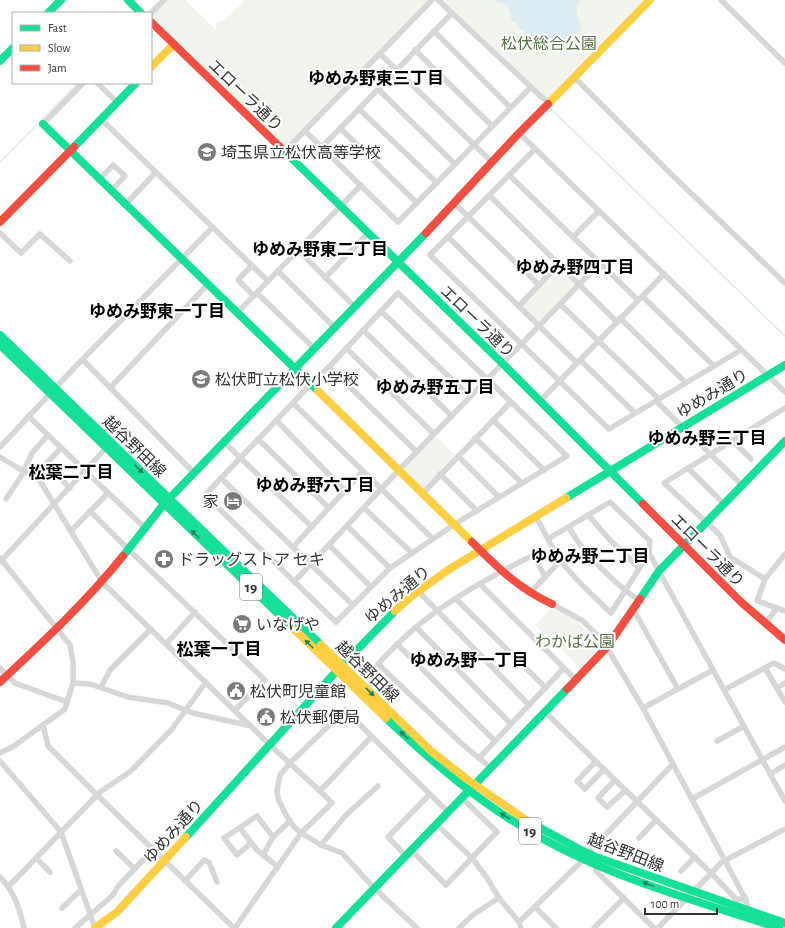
<svg xmlns="http://www.w3.org/2000/svg" width="785" height="928" viewBox="0 0 785 928" font-family="'Alegreya Sans','Noto Sans JP',sans-serif">
  <rect width="100%" height="100%" fill="#fff"/>
  <g fill="#f1f5ed">
    <path d="M167,0H185L215,29L217,27L215,24L222,20L223,21L245,0H431L298,135H297L284,147L151,19V17Z"/>
    <path d="M440,0H650L548,102Z"/>
    <path d="M559,267L577,284L540,323L521,306Z"/>
    <path d="M436,437L455,455L424,488L421,487L404,472V469Z"/>
    <path d="M552,608L574,619L602,644L580,667L535,625Z"/>
  </g>
  <path fill="#ddebf3" d="M494,0H579C572,13 581,18 581,30L566,40L560,38L526,35L524,31L520,29L518,25L511,20C511,6 506,4 494,1Z"/>
  <g fill="none" stroke-linecap="round" stroke-linejoin="round">
    <g stroke="#ddebf3" stroke-width="1.5">
      <path d="M147,13L157,3"/>
      <path d="M551,109L785,336"/>
      <path d="M0,162L78,83"/>
    </g>
    <g stroke="#d7d7d7" stroke-width="5.5">
      <path d="M438,0L548,103"/>
      <path d="M721,0L785,63"/>
      <path d="M151,14L164,0"/>
      <path d="M434,31L510,107"/>
      <path d="M415,50L492,126"/>
      <path d="M380,54L492,162"/>
      <path d="M575,78L672,175L785,283"/>
      <path d="M97,83L117,102"/>
      <path d="M378,89L455,164"/>
      <path d="M359,109L437,183"/>
      <path d="M101,119L268,281"/>
      <path d="M43,124L83,83"/>
      <path d="M340,128L417,203"/>
      <path d="M305,131L398,222L531,87"/>
      <path d="M519,133L785,392"/>
      <path d="M322,147L452,13"/>
      <path d="M535,149L430,255L609,429L741,350"/>
      <path d="M284,152L432,0"/>
      <path d="M509,175L638,300"/>
      <path d="M100,179L113,165L125,176L112,190"/>
      <path d="M489,195L617,322"/>
      <path d="M454,203L539,285"/>
      <path d="M126,204L156,172"/>
      <path d="M0,233L21,253L40,234L70,261"/>
      <path d="M448,237L577,363"/>
      <path d="M573,237L599,211"/>
      <path d="M298,250L355,307"/>
      <path d="M252,265L238,280L254,296"/>
      <path d="M278,271L335,328"/>
      <path d="M325,278L368,233"/>
      <path d="M257,293L315,349"/>
      <path d="M398,293L567,456L455,524L390,568L336,622L205,495L311,384L329,367Z"/>
      <path d="M642,296L714,366"/>
      <path d="M560,304L659,399"/>
      <path d="M519,306L559,264"/>
      <path d="M381,311L470,397"/>
      <path d="M238,312L361,185"/>
      <path d="M620,318L686,383"/>
      <path d="M363,330L452,416"/>
      <path d="M346,348L434,434"/>
      <path d="M83,360L194,473"/>
      <path d="M580,360L635,413"/>
      <path d="M329,367L417,452"/>
      <path d="M110,388L208,284"/>
      <path d="M540,401L664,274"/>
      <path d="M656,401L742,485"/>
      <path d="M293,403L433,539"/>
      <path d="M28,416L145,528"/>
      <path d="M276,420L345,491"/>
      <path d="M493,420L544,470"/>
      <path d="M475,438L522,483"/>
      <path d="M258,439L329,508"/>
      <path d="M732,440L751,459"/>
      <path d="M224,442L312,527"/>
      <path d="M0,447L75,367L213,227"/>
      <path d="M61,448L46,464L70,488"/>
      <path d="M458,456L499,497"/>
      <path d="M0,457L40,481L102,582L270,745L320,791L332,803L301,833L235,928"/>
      <path d="M688,468L724,504"/>
      <path d="M440,474L477,511"/>
      <path d="M221,478L353,605"/>
      <path d="M423,493L511,402"/>
      <path d="M6,499L22,475L32,453L48,435"/>
      <path d="M364,508L412,553"/>
      <path d="M90,511L128,549L265,680L235,710"/>
      <path d="M588,515L609,539L639,568"/>
      <path d="M536,517C544,531 551,547 561,561C575,580 594,596 611,613L649,553L650,541L610,502L548,539"/>
      <path d="M347,526L390,568"/>
      <path d="M569,527C580,550 617,586 639,600"/>
      <path d="M71,531L108,493"/>
      <path d="M329,545L371,587"/>
      <path d="M293,547L363,471"/>
      <path d="M649,553L785,801"/>
      <path d="M785,554L765,579L757,601L785,611"/>
      <path d="M0,558L70,645L73,662V683L65,709L14,746L0,753"/>
      <path d="M0,562L106,448"/>
      <path d="M765,579L730,557L720,535L664,483L785,408"/>
      <path d="M294,582L399,470L600,263"/>
      <path d="M480,584L576,680"/>
      <path d="M418,591L529,705"/>
      <path d="M530,593L561,560"/>
      <path d="M456,599L546,688"/>
      <path d="M552,604L583,621L603,641L643,708L746,900L749,911"/>
      <path d="M633,609L678,689"/>
      <path d="M765,624L777,608"/>
      <path d="M416,627L511,724"/>
      <path d="M166,644L195,612"/>
      <path d="M397,644L495,741"/>
      <path d="M0,668L15,683L67,702"/>
      <path d="M765,668L785,702"/>
      <path d="M73,683L90,684L128,697L168,703L193,713L251,726"/>
      <path d="M101,687L110,670L151,629"/>
      <path d="M777,688L785,683"/>
      <path d="M724,690L774,663L785,669"/>
      <path d="M643,708L711,671L714,672"/>
      <path d="M545,712L711,873L736,899L746,900"/>
      <path d="M43,725L48,746L97,795L234,928"/>
      <path d="M717,741L744,726"/>
      <path d="M479,758L564,668"/>
      <path d="M0,761L61,832L95,928"/>
      <path d="M596,761L577,781L585,789L604,769"/>
      <path d="M491,768L462,744L378,664C390,651 402,639 416,627C451,598 493,575 534,555L545,577"/>
      <path d="M770,774L785,765"/>
      <path d="M615,780L598,798L607,807L626,790"/>
      <path d="M320,791L371,737"/>
      <path d="M692,799L785,747"/>
      <path d="M436,824L472,858L487,878L499,898L519,922L521,928"/>
      <path d="M240,828L257,850L278,867"/>
      <path d="M639,838L656,820"/>
      <path d="M251,843L237,855L224,838L257,816L273,837"/>
      <path d="M321,845L346,815L378,786"/>
      <path d="M411,850L446,885L492,837L497,832L462,798"/>
      <path d="M116,851L135,869"/>
      <path d="M588,853L673,764"/>
      <path d="M263,855L273,837L290,821"/>
      <path d="M406,856L388,837L430,794"/>
      <path d="M36,858L50,872"/>
      <path d="M596,863V871L654,928"/>
      <path d="M681,871L695,857"/>
      <path d="M0,877C15,893 19,907 24,928"/>
      <path d="M185,881L204,860L209,862L217,882"/>
      <path d="M9,886L100,792L131,771L172,729L206,682"/>
      <path d="M535,907L556,928"/>
      <path d="M62,908L81,890"/>
      <path d="M519,922L584,859"/>
      <path d="M75,928L112,896L119,885L153,850"/>
      <path d="M417,928L374,888L342,853L321,845L301,833L294,827L286,815L278,799L277,790L280,775L290,763L345,710L448,812"/>
      <path d="M459,928L474,914L499,898"/>
      <path d="M594,928L624,898"/>
      <path d="M658,928L722,862L785,829"/>
    </g>
    <g stroke="#16e098" stroke-width="8">
      <path d="M128,0L141,13"/>
      <path d="M48,13L61,0"/>
      <path d="M0,61L13,48"/>
      <path d="M43,124L318,391"/>
      <path d="M74,147L136,83"/>
      <path d="M280,147L503,364L643,504"/>
      <path d="M0,335L321,645"/>
      <path d="M0,345L295,630"/>
      <path d="M566,498L785,365"/>
      <path d="M123,556L164,504L426,233"/>
      <path d="M640,599L659,571L785,441"/>
      <path d="M386,718C432,762 480,803 536,835C611,878 697,901 779,928"/>
      <path d="M526,820L577,848L596,857L785,923"/>
      <path d="M186,837L342,665L395,611"/>
      <path d="M336,928L567,689"/>
    </g>
    <g stroke="#ffcf43" stroke-width="8">
      <path d="M151,67L174,44"/>
      <path d="M548,104L650,0"/>
      <path d="M318,391L472,542"/>
      <path d="M395,611L412,596L448,570L566,498"/>
      <path d="M295,630L386,718"/>
      <path d="M321,645L431,751L468,780L526,820"/>
      <path d="M95,928L117,912L186,837"/>
    </g>
    <g stroke="#f24e42" stroke-width="8">
      <path d="M151,22L280,147"/>
      <path d="M0,222L74,147"/>
      <path d="M426,233L519,133L548,104"/>
      <path d="M643,504L741,602L785,640"/>
      <path d="M472,542C498,568 518,588 552,604"/>
      <path d="M0,682C43,642 86,602 123,556"/>
      <path d="M567,689L607,647L640,599"/>
    </g>
  </g>
  <defs><path id="oneway-solid" d="M-6-.8H1V-3.2L6.5 0L1 3.2V.8H-6Z"/></defs>
  <g fill="#268160">
    <use href="#oneway-solid" transform="translate(139 469) rotate(44)"/>
    <use href="#oneway-solid" transform="translate(195 534) rotate(-136)"/>
    <use href="#oneway-solid" transform="translate(309 644) rotate(-135)"/>
    <use href="#oneway-solid" transform="translate(370 692) rotate(44)"/>
    <use href="#oneway-solid" transform="translate(404 735) rotate(-136)"/>
    <use href="#oneway-solid" transform="translate(505 816) rotate(-148)"/>
    <use href="#oneway-solid" transform="translate(648 884) rotate(-159)"/>
  </g>
  <defs>
    <g id="school-disc" transform="scale(1)"><circle r="9.5" fill="#7a7a7a" stroke="#fff"/><path d="M0-5L7-2L0 1L-7-2ZM-4 1L0 2.5L4 1V4Q0 6-4 4Z" fill="#fff"/></g>
    <g id="hotel-disc" transform="scale(1)"><circle r="9.5" fill="#7a7a7a" stroke="#fff"/><path d="M-6-4.5h1.5V1H6V5H4.5V3h-9V5H-6ZM-4 0a1.8 1.8 0 1 1 3.6 0ZM.5 0V-2.5h3Q6-2.5 6 0Z" fill="#fff"/></g>
    <g id="pharmacy-disc" transform="scale(1)"><circle r="9.5" fill="#7a7a7a" stroke="#fff"/><path d="M-2-6h4v4h4v4h-4v4h-4v-4h-4v-4h4Z" fill="#fff"/></g>
    <g id="supermarket-disc" transform="scale(1)"><circle r="9.5" fill="#7a7a7a" stroke="#fff"/><path d="M-6-5.5h2.5l.6 2H6L4.5 2H-2.5L-4.4-4H-6ZM-1.5 3.2a1.3 1.3 0 1 0 .1 0ZM3 3.2a1.3 1.3 0 1 0 .1 0Z" fill="#fff"/></g>
    <g id="civic-disc" transform="scale(1)"><circle r="9.5" fill="#7a7a7a" stroke="#fff"/><path d="M-.6-6.5H3V-4.5H.6V-3L4-1V1h2V6H-6V1h2V-1L-.6-3ZM-1.2 2.5V6h2.4V2.5Z" fill="#fff"/></g>
  </defs>
  <g fill-rule="evenodd">
    <use href="#school-disc" x="207" y="152"/>
    <use href="#school-disc" x="201" y="379"/>
    <use href="#hotel-disc" x="233" y="501"/>
    <use href="#pharmacy-disc" x="164" y="559"/>
    <use href="#supermarket-disc" x="242" y="624"/>
    <use href="#civic-disc" x="236" y="691"/>
    <use href="#civic-disc" x="266" y="717"/>
  </g>
  <g text-anchor="middle" stroke-width="4" stroke-linejoin="round" paint-order="stroke">
    <g fill="#fff" stroke="#707070" stroke-width="1">
      <rect x="240" y="574" width="22" height="26" rx="3"/>
      <rect x="519" y="818" width="22" height="26" rx="3"/>
    </g>
    <g font-size="15" font-weight="bold" fill="#333">
      <text x="251" y="592">19</text>
      <text x="530" y="836">19</text>
    </g>
    <g font-size="16" fill="#56703f" stroke="#fff">
      <text x="549" y="49">松伏総合公園</text>
      <text x="575" y="647">わかば公園</text>
    </g>
    <g font-size="16" fill="#333" stroke="#fff">
      <text transform="translate(246 95) rotate(44)" y="6">エローラ通り</text>
      <text transform="translate(478 321) rotate(44)" y="6">エローラ通り</text>
      <text transform="translate(712 393) rotate(-31)" y="6">ゆめみ通り</text>
      <text transform="translate(135 446) rotate(44)" y="6">越谷野田線</text>
      <text transform="translate(708 550) rotate(45)" y="6">エローラ通り</text>
      <text transform="translate(397 594) rotate(-40)" y="6">ゆめみ通り</text>
      <text transform="translate(368 671) rotate(44)" y="6">越谷野田線</text>
      <text transform="translate(173 831) rotate(-48)" y="6">ゆめみ通り</text>
      <text transform="translate(626 852) rotate(21)" y="6">越谷野田線</text>
    </g>
    <g font-size="16" fill="#333" stroke="#fff" text-anchor="start">
      <text x="221" y="158">埼玉県立松伏高等学校</text>
      <text x="215" y="385">松伏町立松伏小学校</text>
      <text x="219" y="507" text-anchor="end">家</text>
      <text x="178" y="565">ドラッグストア セキ</text>
      <text x="256" y="630">いなげや</text>
      <text x="250" y="697">松伏町児童館</text>
      <text x="280" y="723">松伏郵便局</text>
    </g>
    <g font-size="17" font-weight="bold" fill="#000" stroke="#fff">
      <text x="376" y="84">ゆめみ野東三丁目</text>
      <text x="320" y="255">ゆめみ野東二丁目</text>
      <text x="575" y="273">ゆめみ野四丁目</text>
      <text x="157" y="317">ゆめみ野東一丁目</text>
      <text x="435" y="393">ゆめみ野五丁目</text>
      <text x="707" y="444">ゆめみ野三丁目</text>
      <text x="71" y="478">松葉二丁目</text>
      <text x="315" y="491">ゆめみ野六丁目</text>
      <text x="590" y="562">ゆめみ野二丁目</text>
      <text x="219" y="655">松葉一丁目</text>
      <text x="469" y="666">ゆめみ野一丁目</text>
    </g>
  </g>
  <rect x="12" y="12" width="140" height="72" fill="#ffffff" stroke="#adadad"/>
  <rect x="20" y="25" width="20" height="6" fill="#16e098" stroke="#adadad"/>
  <text x="48" y="32" font-size="12" fill="#333333">Fast</text>
  <rect x="20" y="45" width="20" height="6" fill="#ffcf43" stroke="#adadad"/>
  <text x="48" y="52" font-size="12" fill="#333333">Slow</text>
  <rect x="20" y="65" width="20" height="6" fill="#f24e42" stroke="#adadad"/>
  <text x="48" y="72" font-size="12" fill="#333333">Jam</text>
  <path d="M645 908v6h72v-6" fill="none" stroke="#333333" stroke-width="2"/>
  <text x="651" y="908" font-size="12" fill="#333333" stroke="#ffffff" stroke-width="3" paint-order="stroke">100 m</text>
</svg>
